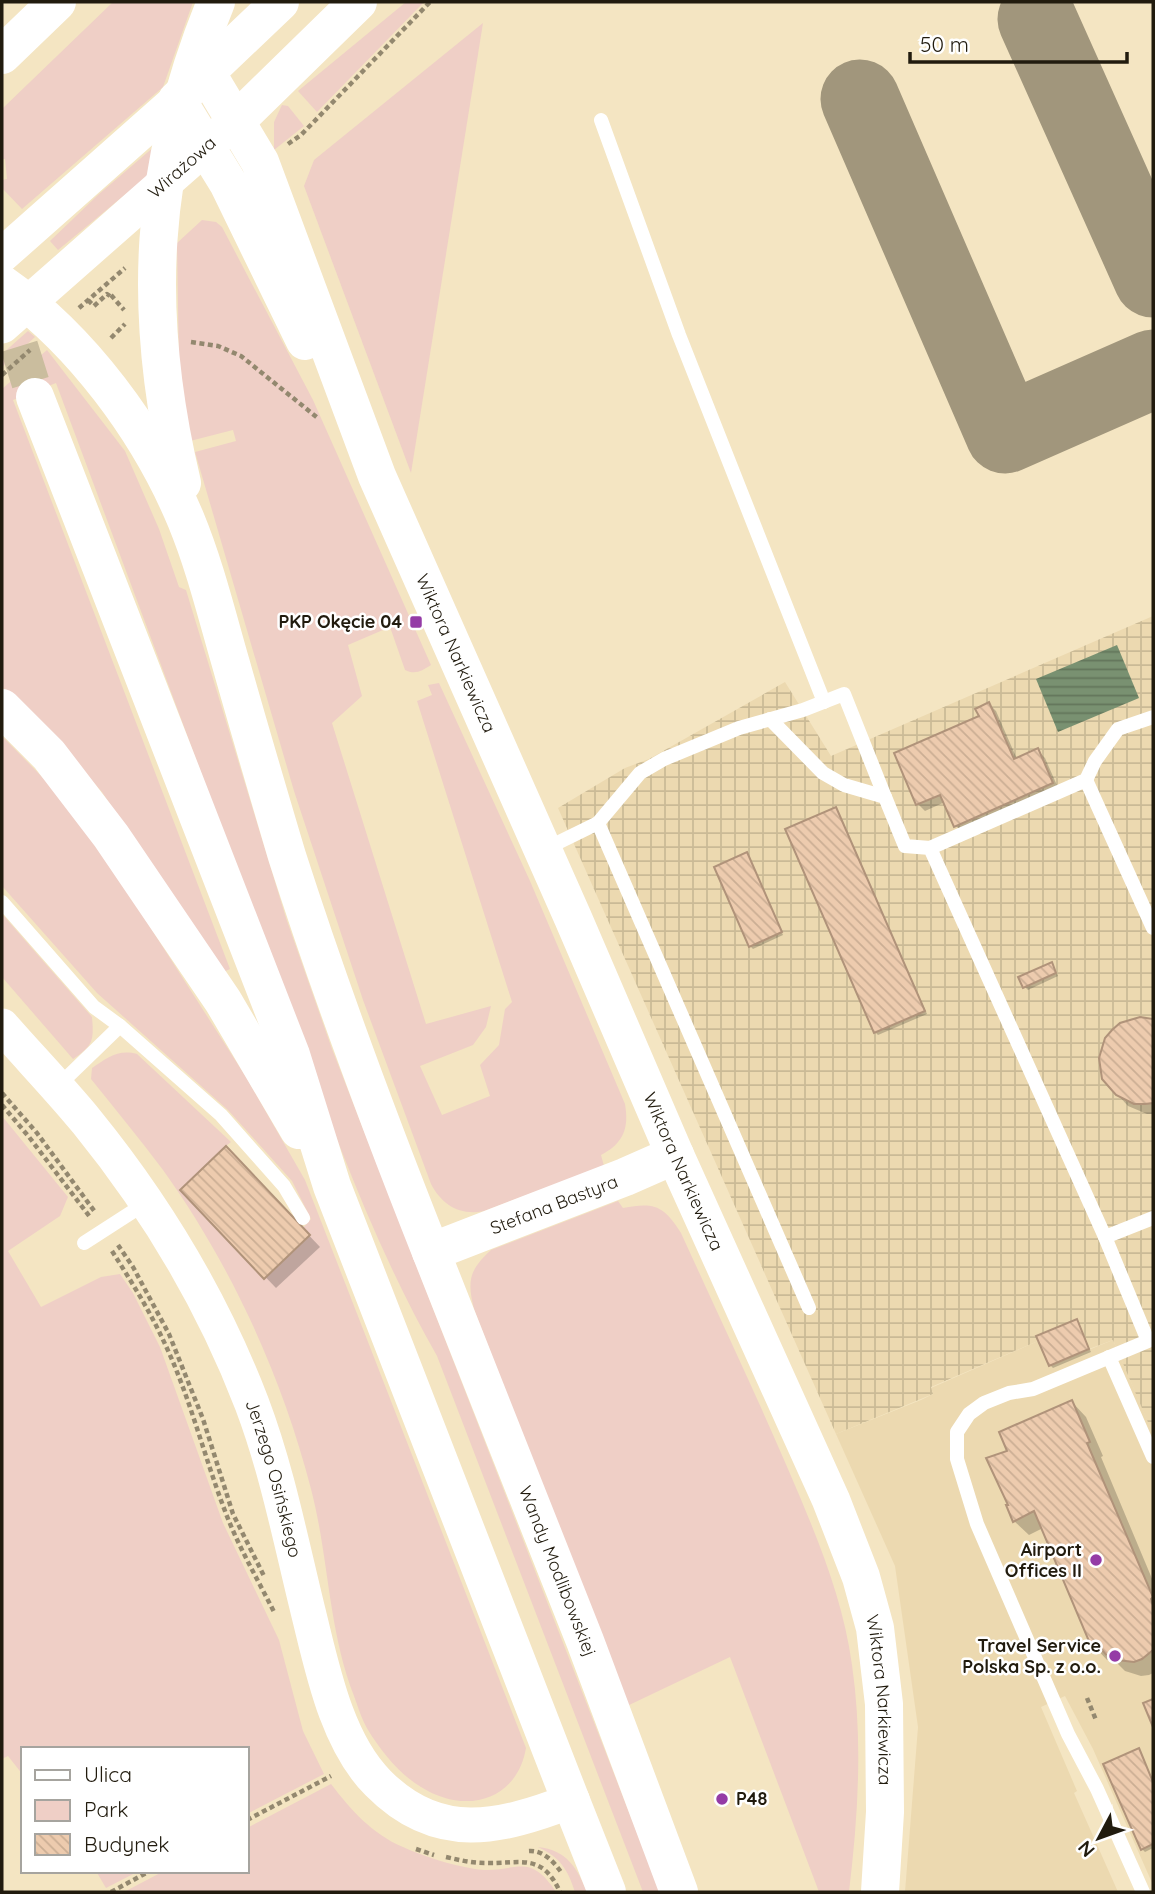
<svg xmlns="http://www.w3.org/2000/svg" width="1155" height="1894" viewBox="0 0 1155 1894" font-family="Quicksand,sans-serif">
  <defs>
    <pattern id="industrial-grid" width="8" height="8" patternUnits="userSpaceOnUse" patternTransform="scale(1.75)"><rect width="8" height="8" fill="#ecd9b0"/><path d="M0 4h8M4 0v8" fill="none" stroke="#caba96"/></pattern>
    <pattern id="water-rules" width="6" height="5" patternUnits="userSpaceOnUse" patternTransform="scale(1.75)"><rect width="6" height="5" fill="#799171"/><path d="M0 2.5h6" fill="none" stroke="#63765b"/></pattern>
    <pattern id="building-back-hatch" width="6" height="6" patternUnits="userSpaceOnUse" patternTransform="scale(1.75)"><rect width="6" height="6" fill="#edcbae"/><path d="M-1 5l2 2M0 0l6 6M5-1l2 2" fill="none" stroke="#cbae94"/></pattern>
  </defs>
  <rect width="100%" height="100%" fill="#f4e5c2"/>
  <path fill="#ecd9b0" d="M1113,1340L1150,1426L1153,1428V1885L1093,1749L1065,1696L1041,1707L1077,1791L1074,1793L1118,1892H905L918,1727L895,1566L836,1434L921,1400L933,1394L931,1388L1038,1341L1049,1366Z"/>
  <path fill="url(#industrial-grid)" d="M1153,616V1428L1150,1427L1113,1340L1089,1349L1076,1319L1036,1336L1038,1341L931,1387L933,1394L836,1434L558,808L625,768L649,759L785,682L831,756Z"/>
  <g fill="#efcfc6">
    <path d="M113,2H193L163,87L22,209L2,188V180L7,179L5,159H2V109Z"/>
    <path d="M406,2L423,3L317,112L298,91Z"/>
    <path d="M483,23L411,473L304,186L314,160Z"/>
    <path d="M282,105L288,106L304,126L274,150V122Z"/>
    <path d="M155,146L150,174L58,250L50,241L98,195Z"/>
    <path d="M202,220L216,222L222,227L313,400L431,665C422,671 415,675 405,670L390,627L348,645L362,696L332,723L426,1024L491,1006L486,1027L473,1045L420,1066L442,1115L490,1096L480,1065L499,1045L505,1009L512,1002L417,701L432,695L428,685L439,683L530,881L625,1104C629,1128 624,1143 601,1155L604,1166L484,1211C460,1216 442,1205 431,1184L363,1000L294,791L195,452L236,441L233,430L190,441L179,366L177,243Z"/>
    <path d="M28,331L35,337L2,367V354Z"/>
    <path d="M47,350L125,451L159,529L179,587L186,590L286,918L332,1049L660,1892H643L437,1356C364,1228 317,1085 266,947C196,759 126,571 56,383L13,400L230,969L221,973L102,792L37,718L2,687V389Z"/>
    <path d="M2,736L45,780L85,831L136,905L246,1077L305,1180L526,1748C517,1801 465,1815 421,1787C399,1774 381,1751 368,1730C362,1720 358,1707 354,1696C328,1629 329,1558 311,1489C282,1376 231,1265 163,1170C140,1139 115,1109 91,1079L92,1068C107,1058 118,1049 137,1054L231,1142L226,1146L264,1278L310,1236L303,1228L311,1219L292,1181L228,1110L97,993L2,886Z"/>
    <path d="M2,914L92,1017C94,1041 93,1045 73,1059L2,977Z"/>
    <path d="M2,1116L68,1197L60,1216L8,1251L41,1307L101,1277L120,1274L133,1293L160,1347L223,1523L279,1640L303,1731L324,1774L247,1814V1749H23V1775L8,1756L2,1759Z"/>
    <path d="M618,1201L623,1208C655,1202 664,1206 681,1233C717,1312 754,1390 788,1469C815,1532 843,1597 852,1665C863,1741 858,1817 849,1892H819L730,1657L627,1706L474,1309C467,1281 469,1270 491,1250Z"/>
    <path d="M331,1784C351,1810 372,1834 403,1847C425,1857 451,1865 475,1869C514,1875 528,1849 556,1892H124L164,1871H247V1828Z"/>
    <path d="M538,1847C567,1850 577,1868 587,1892H575C568,1870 560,1857 538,1847Z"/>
    <path d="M96,1871H139L106,1888Z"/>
  </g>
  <path fill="url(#water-rules)" d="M1117,645L1139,698L1058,732L1036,679Z"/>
  <g fill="#0003">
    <path d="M989,704L996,711L1017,759L1038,751L1045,758L1059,790L963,833L956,826L945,802L925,811L918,804Z"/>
    <path d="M835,809L927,1014L878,1035L875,1032Z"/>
    <path d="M746,854L783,935L753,949L750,946Z"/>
    <path d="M1051,964L1058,976L1028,990L1025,987Z"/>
    <path d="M1150,1020L1153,1021V1114H1147L1128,1106L1117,1094Z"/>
    <path d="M237,1159L320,1247L276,1288L182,1190Z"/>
    <path d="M1076,1321L1091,1352L1053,1368L1050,1365Z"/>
    <path d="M1072,1402L1086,1417L1103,1456L1101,1457L1153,1581V1673L1149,1675L1141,1676L1125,1671L1112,1658L1107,1660L1093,1645L1043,1528L1029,1535L1014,1521L1009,1452Z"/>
    <path d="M1141,1753L1153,1781V1848L1145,1852L1142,1849Z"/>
  </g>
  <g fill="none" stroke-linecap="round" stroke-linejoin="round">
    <g stroke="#a1967c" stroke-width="79">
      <path d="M1037,19L1153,278"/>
      <path d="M860,99L1005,434L1153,369"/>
    </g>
  </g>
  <g fill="url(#building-back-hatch)" stroke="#b0937a" stroke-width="2">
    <path d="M989,702L1014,759L1038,748L1053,783L954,827L940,795L916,805L894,753L979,716L975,709Z"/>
    <path d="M836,807L925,1011L874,1033L785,829Z"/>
    <path d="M747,852L782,932L749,947L714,867Z"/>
    <path d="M1052,962L1056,973L1023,988L1018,977Z"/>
    <path d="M1140,1017L1153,1019V1103L1145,1104H1134L1116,1095L1102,1079L1099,1058L1105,1038L1112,1030L1120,1023Z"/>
    <path d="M226,1146L310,1235L264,1279L180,1190Z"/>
    <path d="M1077,1319L1089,1349L1049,1366L1036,1336Z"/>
    <path d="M1072,1400L1090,1442L1087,1443L1153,1597L1151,1599L1153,1605V1650L1142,1659L1134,1662L1117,1660L1108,1657L1097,1644L1091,1646L1034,1511L1013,1522L1006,1505H1008L986,1458L1007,1451L999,1432Z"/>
    <path d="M1153,1699V1727L1143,1703Z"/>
    <path d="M1139,1748L1153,1782V1844L1141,1850L1103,1764Z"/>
  </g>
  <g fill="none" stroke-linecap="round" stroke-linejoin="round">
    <path stroke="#cabd9e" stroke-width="38" stroke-dasharray="38 19" stroke-linecap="butt" d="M2,292L35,397"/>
    <g stroke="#93886f" stroke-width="4.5" stroke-dasharray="5 3.5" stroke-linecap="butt">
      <path d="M288,144L301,135L430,2"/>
      <path d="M111,295L124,310"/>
      <path d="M88,300L94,306L107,294L110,296"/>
      <path d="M79,308L125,268"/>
      <path d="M111,338L125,324"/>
      <path d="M191,342L218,346L241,356L319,419"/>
      <path d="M2,375L30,350"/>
      <path d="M2,1093L37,1133L95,1212"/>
      <path d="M2,1105L29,1137L90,1217"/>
      <path d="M118,1245L133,1267L169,1334L203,1419L233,1514L265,1578"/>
      <path d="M112,1251C131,1281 150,1311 165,1344C190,1397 204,1456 225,1511C238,1546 257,1578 274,1612"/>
      <path d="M1087,1698L1096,1720"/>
      <path d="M247,1820L331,1776"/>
      <path d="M416,1849L434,1855"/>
      <path d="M529,1851C543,1850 554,1862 561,1872"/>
      <path d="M446,1857C459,1860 472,1863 485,1863C520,1864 542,1852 560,1892"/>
      <path d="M111,1892L150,1871"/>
    </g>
    <g stroke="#fff" stroke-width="14">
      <path d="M601,120L679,335L824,702"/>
      <path d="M770,719L823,773L844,785L885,797L905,846L930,848L1105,1237L1148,1341L1033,1389L1009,1393L984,1403L969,1414L957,1432V1459L977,1524L1068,1734L1097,1789L1143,1892"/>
      <path d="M1086,780L1153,928"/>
      <path d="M598,823L809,1308"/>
      <path d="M930,848L1086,780L1095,761L1118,729L1153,717"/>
      <path d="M543,850L598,823L640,773L664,759L739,728L803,710L844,694L885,797"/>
      <path d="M2,902L94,1007L120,1026L221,1115L284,1186L303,1218"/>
      <path d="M58,1086L120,1026"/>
      <path d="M1105,1237L1153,1218"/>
      <path d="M84,1243L146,1203"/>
      <path d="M1109,1357L1153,1457"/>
    </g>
    <g stroke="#fff" stroke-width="35">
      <path d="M2,255L177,100"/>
      <path id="s1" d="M2,326L226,129"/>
      <path id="s2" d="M2,1026C30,1058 60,1089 87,1122C156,1207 213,1302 252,1404C277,1470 291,1542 308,1611C322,1667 336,1741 378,1783C438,1844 500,1828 571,1801"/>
    </g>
    <g stroke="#fff" stroke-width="38">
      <path d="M280,2L177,100L228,183L305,341"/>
      <path id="s3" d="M206,72L260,162L377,476L573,918L675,1155L831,1500L861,1577L875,1628L884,1704L885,1812L880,1892"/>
      <path d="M237,120L358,2"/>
      <path id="s4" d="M675,1155L625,1177L431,1252L585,1641L679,1892"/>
      <path d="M571,1801L607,1892"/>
    </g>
    <g stroke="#fff" stroke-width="38">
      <path d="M2,55L57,2"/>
      <path d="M2,284C81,339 149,431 186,520C205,566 217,616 231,664C249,728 268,792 287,856C330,990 379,1121 431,1252"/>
      <path d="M35,397L291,1055L332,1186L571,1801"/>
      <path d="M182,483C141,311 149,165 216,2"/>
      <path d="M2,708L49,755L111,836L223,1001L299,1130"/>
    </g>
  </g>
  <g fill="#953ba6" stroke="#fff" stroke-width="2.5">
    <rect x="409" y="615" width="14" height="14" rx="3.5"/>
    <circle cx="1096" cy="1560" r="7"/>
    <circle cx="1115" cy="1656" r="7"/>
    <circle cx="722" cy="1799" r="7"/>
  </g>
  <g text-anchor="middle" stroke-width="5" stroke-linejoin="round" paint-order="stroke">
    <g font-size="18" fill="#211b0e" stroke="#fff">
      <text dy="6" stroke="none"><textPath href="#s1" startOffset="240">Wirażowa</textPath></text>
      <text dy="6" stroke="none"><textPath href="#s3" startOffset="634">Wiktora Narkiewicza</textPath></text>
      <text dy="6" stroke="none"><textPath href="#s3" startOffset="1200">Wiktora Narkiewicza</textPath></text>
      <text transform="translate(554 1205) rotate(-21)" y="6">Stefana Bastyra</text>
      <text dy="6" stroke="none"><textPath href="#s2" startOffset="534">Jerzego Osińskiego</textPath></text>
      <text dy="6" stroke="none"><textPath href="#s4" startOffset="606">Wandy Modlibowskiej</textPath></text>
      <text dy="6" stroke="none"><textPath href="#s3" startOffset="1768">Wiktora Narkiewicza</textPath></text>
    </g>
    <g font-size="18" font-weight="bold" fill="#211b0e" stroke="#fff" text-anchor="end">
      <text x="402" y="628">PKP Okęcie 04</text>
      <text x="1082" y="1556">Airport<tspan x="1082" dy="21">Offices II</tspan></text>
      <text x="1101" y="1652">Travel Service<tspan x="1101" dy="21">Polska Sp. z o.o.</tspan></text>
      <text x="736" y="1805" text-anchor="start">P48</text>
    </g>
  </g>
  <rect width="1155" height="1894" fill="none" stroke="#211b0e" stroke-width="7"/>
  <rect x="21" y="1747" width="228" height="126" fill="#ffffff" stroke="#a6a49f" stroke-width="2"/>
  <rect x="35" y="1770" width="35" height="10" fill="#ffffff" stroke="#a6a49f" stroke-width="2"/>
  <text x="84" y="1782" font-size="21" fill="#211b0e">Ulica</text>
  <rect x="35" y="1800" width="35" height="21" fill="#efcfc6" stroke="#a6a49f" stroke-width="2"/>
  <text x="84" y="1817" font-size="21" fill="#211b0e">Park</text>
  <rect x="35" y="1834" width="35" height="21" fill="url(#building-back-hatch)" stroke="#a6a49f" stroke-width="2"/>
  <text x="84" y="1852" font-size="21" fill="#211b0e">Budynek</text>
  <g transform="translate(1099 1838) rotate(229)" stroke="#ffffff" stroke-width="5" paint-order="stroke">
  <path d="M0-5L12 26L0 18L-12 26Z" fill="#211b0e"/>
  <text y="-10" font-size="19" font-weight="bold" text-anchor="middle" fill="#211b0e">N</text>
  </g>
  <path d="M910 52v10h217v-10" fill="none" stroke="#211b0e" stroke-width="3.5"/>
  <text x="920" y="52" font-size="21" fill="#211b0e" stroke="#ffffff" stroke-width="5" paint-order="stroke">50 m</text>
</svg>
